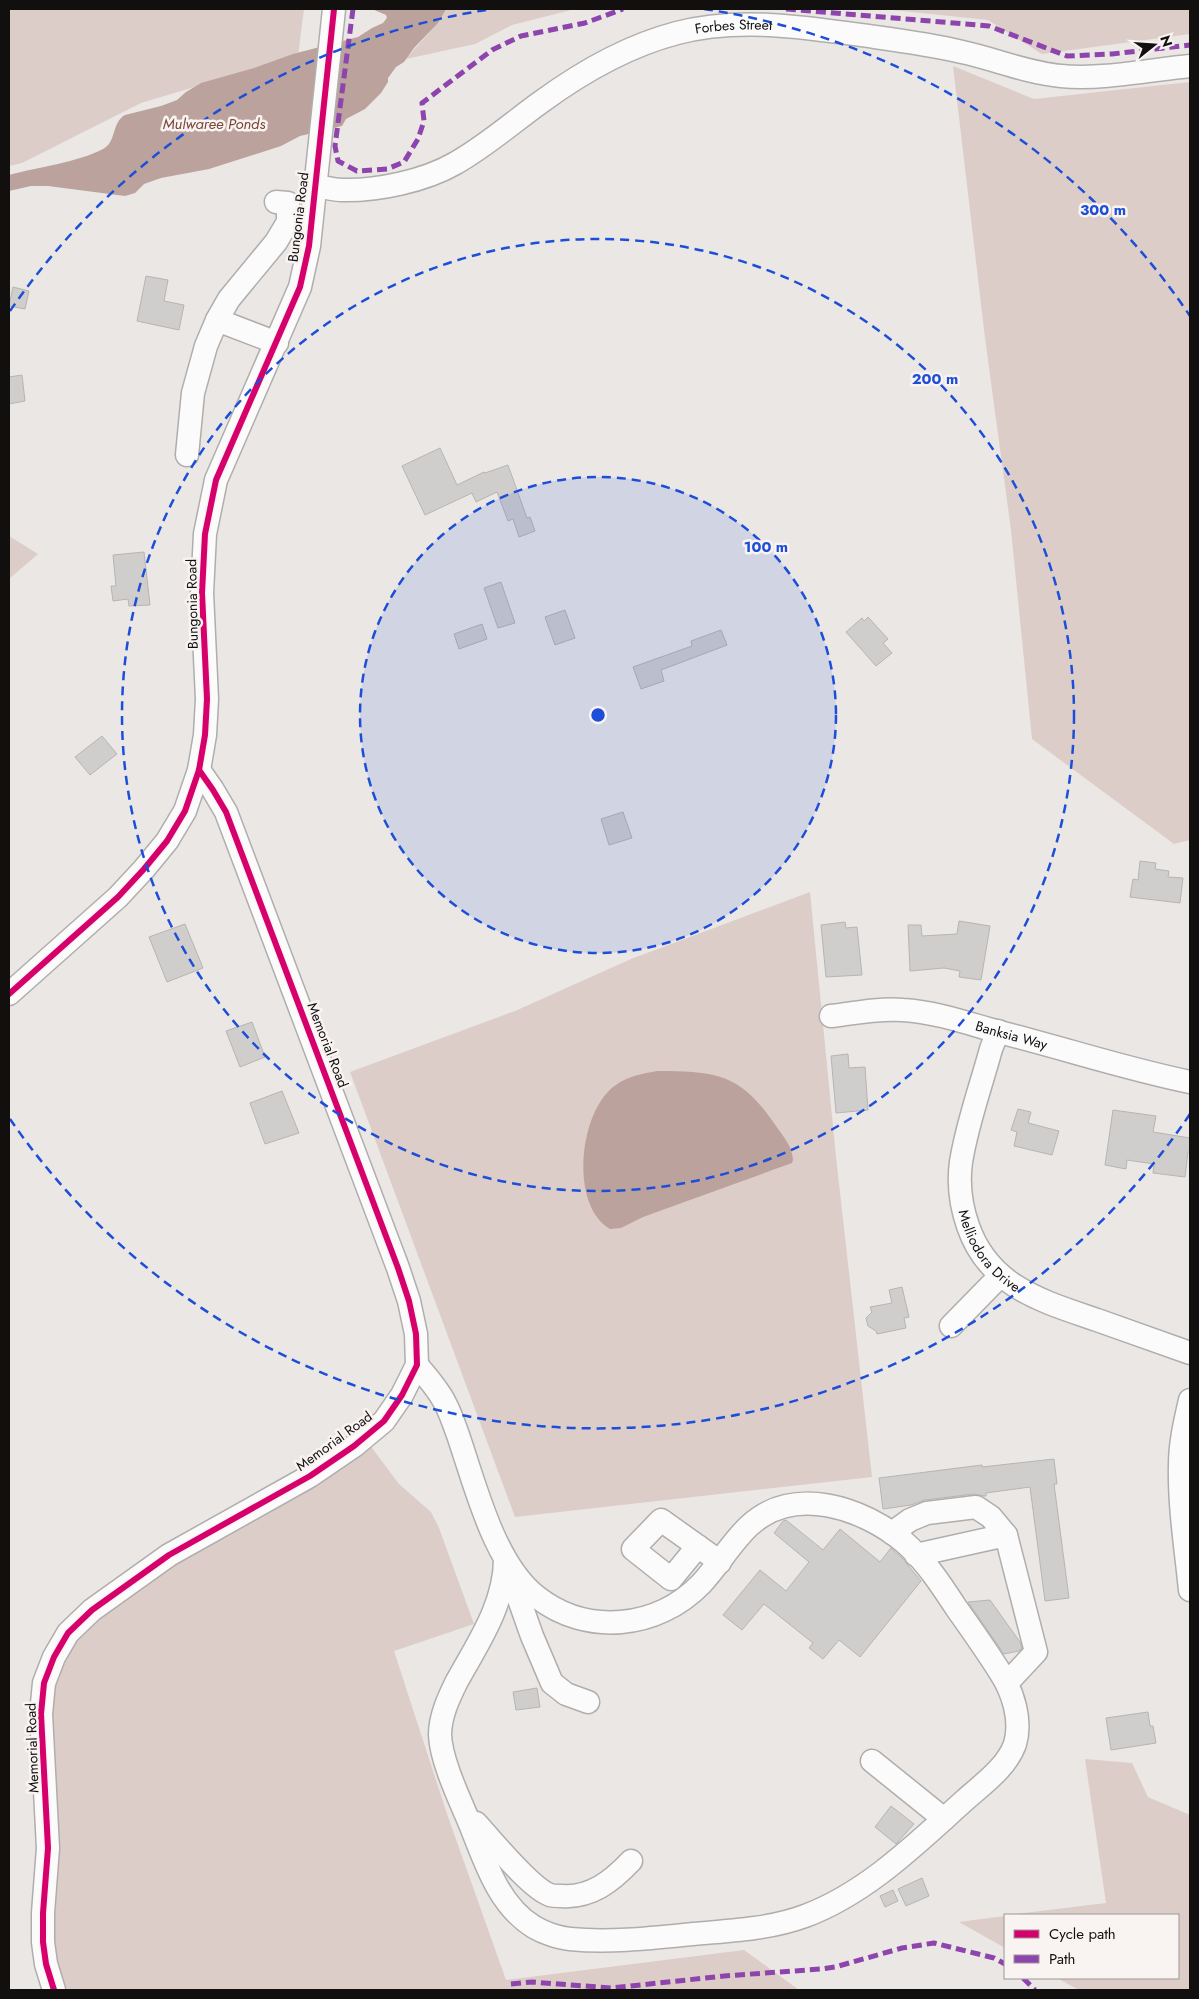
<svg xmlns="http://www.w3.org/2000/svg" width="1199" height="1999" viewBox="0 0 1199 1999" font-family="Jost,sans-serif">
  <rect width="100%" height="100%" fill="#eae7e5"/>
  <g fill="#ddcdc8">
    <path d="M9,9H304L298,56L141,103L22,163L9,166Z"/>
    <path d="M445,9H575L512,25L475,44L406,59C417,45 440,24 445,9Z"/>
    <path d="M883,9H1190V34L1042,54L988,20Z"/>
    <path d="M953,66L1034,99L1190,82V840L1174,844L1032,739L1011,530L985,338Z"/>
    <path d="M9,536L38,554L9,579Z"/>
    <path d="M810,892L836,1157L872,1477L515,1517L350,1072L515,1011L631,959Z"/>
    <path d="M369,1444L399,1484L431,1512L439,1528L474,1624L394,1651L447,1814L506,1980L744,1950L799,1990H60L51,1955L48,1693L67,1644L166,1565Z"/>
    <path d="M1085,1759L1132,1763L1148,1797L1190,1815V1990H1079L1057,1978H1178V1915H1008L1106,1903Z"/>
    <path d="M1005,1916V1948L959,1922Z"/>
  </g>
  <g fill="#bca29c">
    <path d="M372,9H445V11L438,23L414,48L404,62L396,67L388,78V82L381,93L365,109L346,119L342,126L300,136L281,146L209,169L161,178L144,184L135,193L125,196L48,186H31L9,191V175C38,167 76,163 103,149C117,142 111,123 125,115L161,106L177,100L186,92L201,83L254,68L293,54L358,37L372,28L383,23L387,18L386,15Z"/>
    <path d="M658,1071C716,1071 740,1074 774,1123C782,1135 792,1145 793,1160L792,1163L643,1217L621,1228L610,1229C571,1206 579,1123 607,1093C620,1078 639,1074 658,1071Z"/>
  </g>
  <g fill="#d0cecc" stroke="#b7b5b4">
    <path d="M146,276L168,280L164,301L184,305L179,330L137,321Z"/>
    <path d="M13,287L29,291L25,309L9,306Z"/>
    <path d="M22,375L25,401L9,404V377Z"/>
    <path d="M440,448L457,485L484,472L485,473L508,465L527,518L530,517L535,531L519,537L513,519L508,521L497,492L476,502L472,493L425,515L402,466Z"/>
    <path d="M144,552L150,605L129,606L128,599L113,601L111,586H116L113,555Z"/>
    <path d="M501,582L515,623L498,628L484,588Z"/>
    <path d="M565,610L575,638L555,645L545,617Z"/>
    <path d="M868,617L888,639L883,643L892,653L876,666L846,632L862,618L864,621Z"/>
    <path d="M482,624L487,639L459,649L454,634Z"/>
    <path d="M721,630L727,645L661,670L664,681L641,689L633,667L692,646L691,641Z"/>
    <path d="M102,736L117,754L90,775L75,757Z"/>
    <path d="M623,812L632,838L609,845L601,819Z"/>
    <path d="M1140,861L1156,863L1155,869L1169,871L1168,877L1183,878L1180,903L1130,897L1133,879L1138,880Z"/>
    <path d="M959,921L990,926L981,980L959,977L960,971L944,968L910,971L908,925H921L922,936L957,934Z"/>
    <path d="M845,922L846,928L857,927L862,975L826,977L821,925Z"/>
    <path d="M185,924L203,968L167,982L149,937Z"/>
    <path d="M252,1022L265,1057L240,1067L226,1031Z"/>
    <path d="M848,1054L849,1068L865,1067L868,1110L836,1113L831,1056Z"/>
    <path d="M282,1091L299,1133L265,1144L250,1103Z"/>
    <path d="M1018,1109L1031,1112L1028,1123L1059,1131L1052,1155L1014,1146L1017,1132L1011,1130Z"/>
    <path d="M1113,1110L1156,1116L1153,1132L1190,1138V1152H1188L1185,1177L1153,1173L1154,1164L1127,1160L1126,1169L1105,1165Z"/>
    <path d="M902,1287L909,1317L904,1318L906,1328L877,1334L876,1331L868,1326L866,1318L872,1312L870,1307L892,1303L889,1290Z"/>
    <path d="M1054,1459L1057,1484H1054L1069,1598L1045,1601L1030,1487L986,1493V1496H984L974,1494L925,1500L911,1505L883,1509L879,1478L982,1465V1467Z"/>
    <path d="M786,1520L823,1550L840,1529L880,1562L891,1548L902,1558L921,1581L860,1657L839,1640L823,1659L809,1648L813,1643L764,1604L742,1630L723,1615L760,1570L786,1591L809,1562L774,1533L783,1521Z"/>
    <path d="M990,1600L1020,1642L1022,1648L1019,1651L1004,1654L968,1602Z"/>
    <path d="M537,1688L540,1707L516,1710L513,1692Z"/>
    <path d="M1148,1712L1150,1726H1153L1156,1743L1111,1750L1106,1718Z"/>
    <path d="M891,1806L914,1824L896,1844L875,1827Z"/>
    <path d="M922,1878L929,1896L906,1906L898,1889Z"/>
    <path d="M893,1890L898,1901L885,1907L880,1896Z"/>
  </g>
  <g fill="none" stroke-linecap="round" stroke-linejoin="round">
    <g stroke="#b0aead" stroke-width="25">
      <g id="minor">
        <path id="s1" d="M315,186C324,187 333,190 342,190C377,191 424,181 454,164C485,147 513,122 541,102C582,72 627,46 677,33C740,16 811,28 875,37C904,41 933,45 962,52C995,59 1027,73 1061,76C1101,80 1150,70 1190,66"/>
        <path d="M217,320L229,299L276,242L288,222V203L276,202"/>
        <path d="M187,455L193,393L206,346L217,320L277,343"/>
        <path d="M9,994L118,897L144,869L167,841L185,811L199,770L205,735L207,699L202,593L205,534L216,480L300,287L309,246L334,9"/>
        <path id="s2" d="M831,1016C854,1013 879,1008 903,1010C936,1012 967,1023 999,1032C1063,1048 1126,1069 1190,1082"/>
        <path id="s3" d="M998,1031L991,1049C981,1086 967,1124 961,1162C958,1184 961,1206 968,1226C989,1287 1042,1301 1097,1320C1128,1331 1159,1342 1190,1353"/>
        <path d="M951,1326L1000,1276"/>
        <path d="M417,1365C427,1377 438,1389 445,1403C451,1414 455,1427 459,1438C476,1488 495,1565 537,1597C587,1636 657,1629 701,1584C718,1566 731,1543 749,1526C794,1484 863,1508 904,1542C925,1560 942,1586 957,1609C972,1630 986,1650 1000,1672C1013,1692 1022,1720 1015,1744C1007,1767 983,1784 965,1800C917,1843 867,1893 805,1916C770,1929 730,1931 693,1934C653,1938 610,1943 570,1939C559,1938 544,1933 534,1927C498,1905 485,1861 470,1824C460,1800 441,1761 440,1735C440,1716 449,1697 457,1681C478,1643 505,1604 505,1559"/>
        <path d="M1190,1400C1185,1422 1180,1443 1180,1465C1179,1507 1186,1549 1190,1590"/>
        <path d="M892,1533L910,1520L927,1513L976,1507L991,1517L1006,1535L916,1555"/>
        <path d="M1006,1535L1036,1652L1007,1683"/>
        <path d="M698,1546L671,1579L633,1549L661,1520L720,1562"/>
        <path d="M510,1574L532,1636L552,1683L566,1694L588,1702"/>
        <path d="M872,1761L944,1819"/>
        <path d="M476,1823C492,1840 530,1888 550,1895C553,1896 558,1896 562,1896C591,1898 612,1881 631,1861"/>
        <path d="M54,1990L46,1964L43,1942V1913L48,1848L41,1714L44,1683L54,1657L68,1633L92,1610L169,1555L310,1476L354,1446L384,1421L402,1395L417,1365L416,1334L409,1301L398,1268L226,812L213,790L199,770"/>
      </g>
    </g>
    <use href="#minor" stroke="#fcfbfb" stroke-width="22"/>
    <g stroke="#8e44ad" stroke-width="5" stroke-dasharray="10 5" stroke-linecap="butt">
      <path d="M353,9L335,146L338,161L357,171L387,169L404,162L418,139L424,121L422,103L492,50L521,36L585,23L623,9"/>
      <path d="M786,9L989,26L1067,56L1112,54L1190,45"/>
      <path d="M1023,1978L1035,1990"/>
      <path d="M511,1984L532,1982L612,1988L724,1976L821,1969L835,1967L902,1948L934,1943L994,1958L1005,1964"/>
    </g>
    <g stroke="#f9f3f2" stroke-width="9">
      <g id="cycleway">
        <path d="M9,994L118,897L144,869L167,841L185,811L199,770L205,735L207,699L202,593L205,534L216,480L300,287L309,246L334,9"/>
        <path d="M54,1990L46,1964L43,1942V1913L48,1848L41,1714L44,1683L54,1657L68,1633L92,1610L169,1555L310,1476L354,1446L384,1421L402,1395L417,1365L416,1334L409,1301L398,1268L226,812L213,790L199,770"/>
      </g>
    </g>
    <use href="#cycleway" stroke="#d6006c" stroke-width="6"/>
  </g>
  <circle cx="598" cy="715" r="238" fill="#1d4ed8" fill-opacity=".12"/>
  <g fill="none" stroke="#1d4ed8" stroke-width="2.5" stroke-dasharray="9 6">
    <circle cx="598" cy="715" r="238"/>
    <circle cx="598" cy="715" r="476"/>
    <path d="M1190 1114A714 714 0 0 1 10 1119M10 311A714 714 0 0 1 492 9M704 9A714 714 0 0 1 1190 316"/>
  </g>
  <g text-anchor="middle" stroke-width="5" stroke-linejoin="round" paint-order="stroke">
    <g font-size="14" fill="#11100f" stroke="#f9f3f2">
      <text dy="5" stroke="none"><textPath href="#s1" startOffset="461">Forbes Street</textPath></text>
      <text transform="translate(298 217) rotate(-83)" y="5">Bungonia Road</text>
      <text transform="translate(192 604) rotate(-91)" y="5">Bungonia Road</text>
      <text dy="5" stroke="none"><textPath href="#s2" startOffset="184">Banksia Way</textPath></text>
      <text transform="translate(328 1045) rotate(69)" y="5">Memorial Road</text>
      <text dy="5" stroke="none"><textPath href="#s3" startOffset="234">Melliodora Drive</textPath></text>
      <text transform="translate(334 1441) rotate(-36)" y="5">Memorial Road</text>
      <text transform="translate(32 1748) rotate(-92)" y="5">Memorial Road</text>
    </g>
    <g font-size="15" font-style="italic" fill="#7b4638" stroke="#f9f3f2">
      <text x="214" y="129">Mulwaree Ponds</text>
    </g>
  </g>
  <circle cx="598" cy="715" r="8" fill="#1d4ed8" stroke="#f9f3f2" stroke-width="2.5"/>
  <g font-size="15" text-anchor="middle" font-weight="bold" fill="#1d4ed8" stroke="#f9f3f2" stroke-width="5" stroke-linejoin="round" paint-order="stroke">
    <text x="1103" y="215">300 m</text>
    <text x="935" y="384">200 m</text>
    <text x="766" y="552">100 m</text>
  </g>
  <rect width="1199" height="1999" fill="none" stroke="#11100f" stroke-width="20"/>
  <rect x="1004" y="1914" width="175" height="65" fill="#f9f3f2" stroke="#9c9897"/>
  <rect x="1014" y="1930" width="25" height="8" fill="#d6006c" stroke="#9c9897"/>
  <text x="1049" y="1939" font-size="15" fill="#11100f">Cycle path</text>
  <rect x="1014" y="1955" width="25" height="8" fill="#8e44ad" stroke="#9c9897"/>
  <text x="1049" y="1964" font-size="15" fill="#11100f">Path</text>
  <g transform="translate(1154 45) rotate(73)" stroke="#f9f3f2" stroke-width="4" paint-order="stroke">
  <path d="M0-4L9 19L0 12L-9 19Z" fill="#11100f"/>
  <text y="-8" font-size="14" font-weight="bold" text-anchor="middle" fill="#11100f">N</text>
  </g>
</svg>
